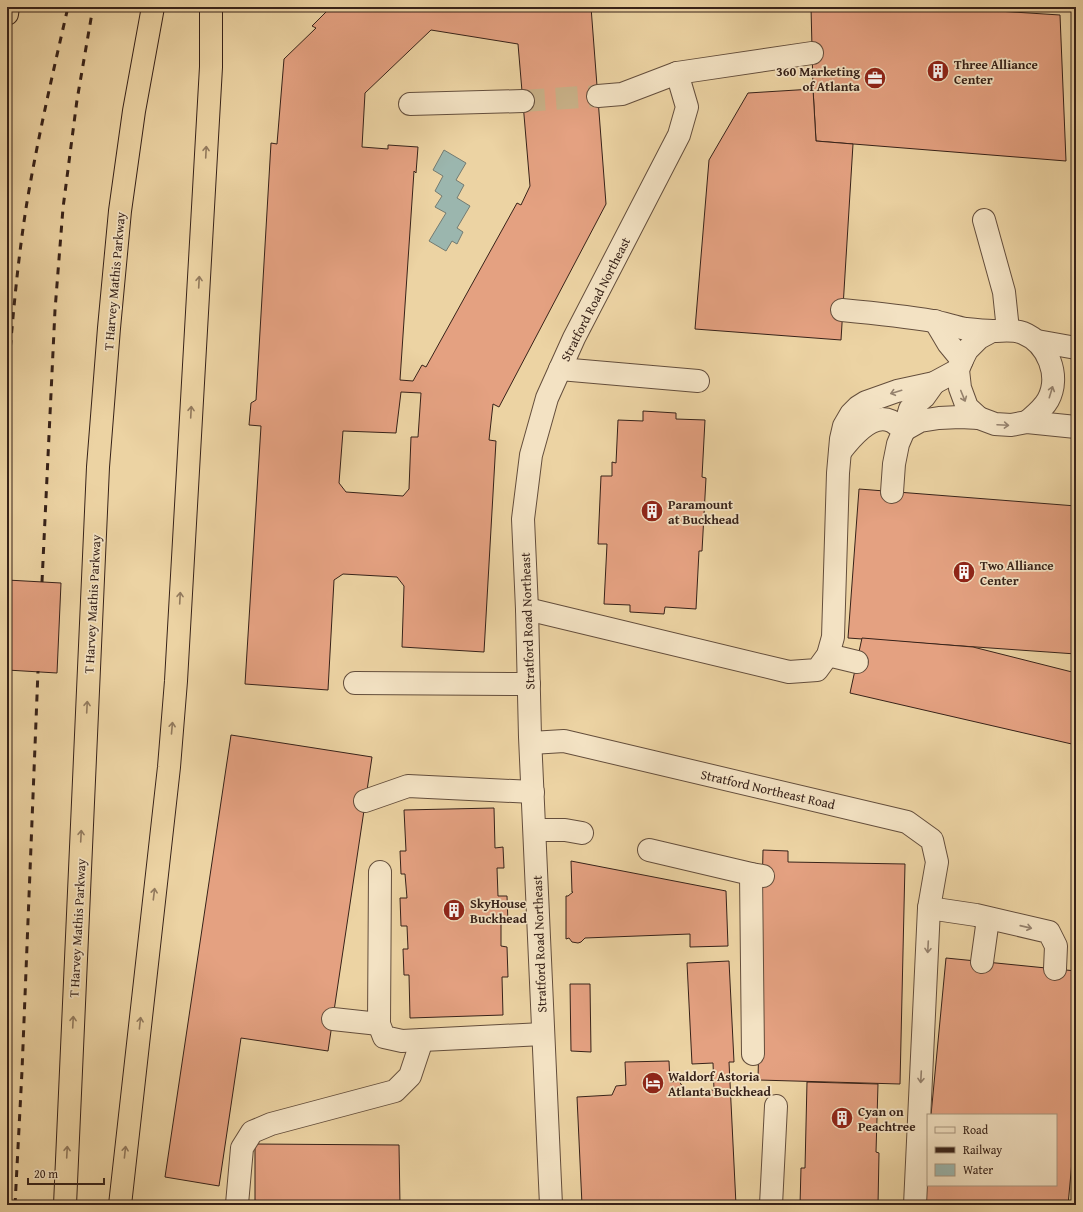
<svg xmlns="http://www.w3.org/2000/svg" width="1083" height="1212" viewBox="0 0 1083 1212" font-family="'Gentium Book Plus',serif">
  <rect width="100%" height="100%" fill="#ecd3a3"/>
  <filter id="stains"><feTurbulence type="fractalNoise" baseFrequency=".005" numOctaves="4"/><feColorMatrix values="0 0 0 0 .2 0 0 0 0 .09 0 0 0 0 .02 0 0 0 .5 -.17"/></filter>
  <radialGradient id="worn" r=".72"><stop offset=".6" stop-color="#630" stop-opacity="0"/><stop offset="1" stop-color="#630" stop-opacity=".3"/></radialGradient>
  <path fill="#9bb6ae" stroke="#737b72" d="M444,150L466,163L456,180L464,185L457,198L470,206L457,228L463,232L457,244L452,241L446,251L429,241L446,213L435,207L442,196L435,191L443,176L433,170Z"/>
  <g fill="#e4a181" stroke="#372219" fill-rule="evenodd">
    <path d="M331,7H591L606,204L499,407L493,404L489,440L496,441L484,652L402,647L404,586L397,577L343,574L334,580L328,690L245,684L261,426L249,425L251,403L256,400L271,143L277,144L284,59L316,28L312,26ZM431,30L518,44L530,186L521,205L517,203L426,367L422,365L413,381L400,380L413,186L414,171L416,173L418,147L388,145V149L362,147L365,93ZM401,392L421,393L418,437H411L409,489L403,496L346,492L339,483L343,431L396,433Z"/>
    <path d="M811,7H935L1060,15L1066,161L816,141L813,89Z"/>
    <path d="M813,89L816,141L853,144L841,340L695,329L709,160L748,93Z"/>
    <path d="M643,411L676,413V419L705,420L702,477L706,478L702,551H699L696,609L665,607L664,614L630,612V605L604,604L607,544H598L601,476H612V462L616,463L618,420L643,421Z"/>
    <path d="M859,489L1076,506V654L848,638Z"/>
    <path d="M7,580L61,583L57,673L7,670Z"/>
    <path d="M862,638L973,647L1076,673V745L850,693Z"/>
    <path d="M231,735L372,757L328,1051L241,1038L219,1186L165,1177Z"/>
    <path d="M494,808L495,848L503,847L504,868H497L498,896H507L508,923H501V946L507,947L508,977H502L503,1015L410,1018L409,975H404L403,949H408L407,926H401L400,898H407L405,874H401L400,851H406L404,810Z"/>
    <path d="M763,850L788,851V862L905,864L900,1084L758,1080Z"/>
    <path d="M571,861L726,891L728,946L690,947V934L585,938L581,942L578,943L572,942L569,938L566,939V896H568L573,892H572Z"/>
    <path d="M946,958L1076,971V1118L1068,1205H942V1203L923,1202L928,1147V1185H1056V1115H931Z"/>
    <path d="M729,961L734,1062H729L736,1205H582L577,1097L612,1095L616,1086L626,1085L625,1062L669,1061L670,1082L679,1081L686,1092L714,1090L713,1063L692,1064L687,963Z"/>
    <path d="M570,984H590L591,1052L571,1051Z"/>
    <path d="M807,1082L878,1084L876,1152L879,1153L878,1205H800L801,1168H805Z"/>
    <path d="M255,1144L399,1145L400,1205H255Z"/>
  </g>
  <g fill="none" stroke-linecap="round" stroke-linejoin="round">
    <path stroke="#c8b087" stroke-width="22" stroke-dasharray="22 11" stroke-linecap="butt" d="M523,101L598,96"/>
    <g stroke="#644e3c" stroke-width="24">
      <g id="minor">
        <path d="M598,96L622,94L677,73L812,53"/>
        <path d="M410,104L523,101"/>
        <path d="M984,220L1004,292L1008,330"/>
        <path d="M842,310C873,313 903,316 933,321C944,323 955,327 966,329C975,330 985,331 993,331C1004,331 1013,329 1023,333C1048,343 1061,376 1048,400C1043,409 1035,415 1027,422"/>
        <path d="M935,321L948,343L962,360"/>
        <path d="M992,331L979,338L967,350L962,360L958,370L960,388L967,407L979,418L995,424L1011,425L1027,422L1076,427"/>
        <path d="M1037,341L1076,348"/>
        <path d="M560,369L698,381"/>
        <path d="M904,430L920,421L939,418L960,417L979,418"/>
        <path d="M840,452C850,439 871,412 891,421C895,423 900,427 904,430"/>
        <path d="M892,492L894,464L898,444L904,430L910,409L924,397L934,383"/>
        <path d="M527,609L789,672L817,670L828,655L833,637L838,473L841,439L844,426L851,414L858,407L866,402L897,391L934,383L958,370"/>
        <path d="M828,655L857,662"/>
        <path d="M355,683L529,684"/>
        <path d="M531,743L564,741L907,822L932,840L937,862L929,908L915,1205"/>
        <path d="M365,801L408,786L533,792"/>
        <path d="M535,830H565L582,833"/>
        <path d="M649,850L751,874L763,876"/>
        <path d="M380,872L379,1024L384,1037L402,1041L543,1034"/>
        <path d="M751,874L753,1054"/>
        <path d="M929,908L976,915L1049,932L1056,946L1055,969"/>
        <path d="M982,962L988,919"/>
        <path d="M333,1019L379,1024"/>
        <path d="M237,1204L242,1148L252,1132L271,1124L395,1091L410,1076L422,1040"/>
        <path d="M551,1205L530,737L527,609L523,519L531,455L547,398L574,338L679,135L687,107L677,73"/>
        <path d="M771,1205L776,1106"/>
      </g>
    </g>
    <g stroke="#372219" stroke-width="24">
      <g id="highway">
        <path d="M7,14L8,7"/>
        <path d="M65,1205L98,467L109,328L120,211L134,111L153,7"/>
        <path d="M120,1205L169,767L176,681L211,67V7"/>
      </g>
    </g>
    <use href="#minor" stroke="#f3e2c3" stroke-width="22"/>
    <use href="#highway" stroke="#ecd3a3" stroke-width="22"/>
    <g stroke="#372219" stroke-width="3" stroke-dasharray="7 7" stroke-linecap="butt">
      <path d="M7,389C12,326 17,264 27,202C38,137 53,72 68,7"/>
      <path d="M42,582L55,310L63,208L77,100L93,7"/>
      <path d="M15,1205L22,1071L38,671"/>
    </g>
  </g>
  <defs><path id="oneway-shaft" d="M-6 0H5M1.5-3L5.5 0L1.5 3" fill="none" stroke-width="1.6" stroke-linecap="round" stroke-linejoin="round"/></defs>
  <g stroke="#927a5e">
    <use href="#oneway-shaft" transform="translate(206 152) rotate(-87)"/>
    <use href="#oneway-shaft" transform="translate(199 282) rotate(-87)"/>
    <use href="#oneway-shaft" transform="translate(191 412) rotate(-87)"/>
    <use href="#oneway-shaft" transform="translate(180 598) rotate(-87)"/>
    <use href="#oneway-shaft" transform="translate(87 707) rotate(-87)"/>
    <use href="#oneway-shaft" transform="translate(172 728) rotate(-85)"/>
    <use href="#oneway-shaft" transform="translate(81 836) rotate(-87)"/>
    <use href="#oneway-shaft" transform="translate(154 894) rotate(-83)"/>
    <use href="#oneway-shaft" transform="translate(73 1022) rotate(-87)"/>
    <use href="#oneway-shaft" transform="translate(140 1023) rotate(-84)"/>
    <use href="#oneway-shaft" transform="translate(67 1152) rotate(-87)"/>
    <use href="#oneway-shaft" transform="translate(125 1152) rotate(-84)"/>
  </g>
  <g stroke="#95826e">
    <use href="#oneway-shaft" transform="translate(896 392) rotate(163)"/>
    <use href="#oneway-shaft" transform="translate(1051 392) rotate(-73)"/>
    <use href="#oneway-shaft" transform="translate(963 396) rotate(68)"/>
    <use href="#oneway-shaft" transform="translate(1003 425) rotate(3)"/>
    <use href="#oneway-shaft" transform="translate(1026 927) rotate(13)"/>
    <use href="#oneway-shaft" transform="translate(928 947) rotate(93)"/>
    <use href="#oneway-shaft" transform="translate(921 1077) rotate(93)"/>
  </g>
  <defs>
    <g id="building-disc" transform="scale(1.15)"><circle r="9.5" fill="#8f2418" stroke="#f3e2c3"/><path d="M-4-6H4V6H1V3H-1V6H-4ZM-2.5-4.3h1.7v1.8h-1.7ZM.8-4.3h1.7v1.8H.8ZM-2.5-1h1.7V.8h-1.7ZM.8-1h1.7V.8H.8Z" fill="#fff"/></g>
    <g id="office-disc" transform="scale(1.15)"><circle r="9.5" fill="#8f2418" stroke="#f3e2c3"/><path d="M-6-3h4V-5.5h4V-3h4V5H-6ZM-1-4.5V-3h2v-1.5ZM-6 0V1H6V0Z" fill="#fff"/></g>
    <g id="hotel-disc" transform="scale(1.15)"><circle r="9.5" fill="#8f2418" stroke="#f3e2c3"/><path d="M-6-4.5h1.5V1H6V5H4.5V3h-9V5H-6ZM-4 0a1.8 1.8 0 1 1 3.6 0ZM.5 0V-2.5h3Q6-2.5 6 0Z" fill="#fff"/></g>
  </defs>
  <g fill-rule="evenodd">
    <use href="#building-disc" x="938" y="71"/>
    <use href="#office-disc" x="875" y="78"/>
    <use href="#building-disc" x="652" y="511"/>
    <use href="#building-disc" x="964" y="572"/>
    <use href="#building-disc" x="454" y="910"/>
    <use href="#hotel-disc" x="653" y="1083"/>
    <use href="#building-disc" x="842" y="1118"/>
  </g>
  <g text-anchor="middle" stroke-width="3.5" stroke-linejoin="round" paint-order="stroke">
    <g font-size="13" font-weight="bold" fill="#372219" stroke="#f3e2c3" text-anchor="start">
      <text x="954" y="69">Three Alliance<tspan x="954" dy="15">Center</tspan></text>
      <text x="860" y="76" text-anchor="end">360 Marketing<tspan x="860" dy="15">of Atlanta</tspan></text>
      <text x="668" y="509">Paramount<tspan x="668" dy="15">at Buckhead</tspan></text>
      <text x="980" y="570">Two Alliance<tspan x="980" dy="15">Center</tspan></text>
      <text x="470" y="908">SkyHouse<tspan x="470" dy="15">Buckhead</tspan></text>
      <text x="668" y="1081">Waldorf Astoria<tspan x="668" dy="15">Atlanta Buckhead</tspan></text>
      <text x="858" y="1116">Cyan on<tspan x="858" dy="15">Peachtree</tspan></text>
    </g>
    <g font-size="13" fill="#372219" stroke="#f3e2c3">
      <text transform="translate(114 281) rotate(-85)" y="5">T Harvey Mathis Parkway</text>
      <text transform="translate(595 299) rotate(-63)" y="5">Stratford Road Northeast</text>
      <text transform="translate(92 604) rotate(-87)" y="5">T Harvey Mathis Parkway</text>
      <text transform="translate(527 621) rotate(-92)" y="5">Stratford Road Northeast</text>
      <text transform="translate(768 789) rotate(13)" y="5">Stratford Northeast Road</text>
      <text transform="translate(77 928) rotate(-87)" y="5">T Harvey Mathis Parkway</text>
      <text transform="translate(539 944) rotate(-92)" y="5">Stratford Road Northeast</text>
    </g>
  </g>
  <rect width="1083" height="1212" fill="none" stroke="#ecd3a3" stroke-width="24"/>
  <rect x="8" y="8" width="1067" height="1196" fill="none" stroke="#372219" stroke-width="2"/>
  <rect x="12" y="12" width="1059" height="1188" fill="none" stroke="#372219"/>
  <rect x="927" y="1114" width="130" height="72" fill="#f3e2c3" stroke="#a8957f"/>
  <rect x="935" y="1127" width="20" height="6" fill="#f3e2c3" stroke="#a8957f"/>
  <text x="963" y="1134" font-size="12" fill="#372219">Road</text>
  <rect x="935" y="1147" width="20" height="6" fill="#372219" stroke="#a8957f"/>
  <text x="963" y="1154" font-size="12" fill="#372219">Railway</text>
  <rect x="935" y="1164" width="20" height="12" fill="#9bb6ae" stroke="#a8957f"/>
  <text x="963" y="1174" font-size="12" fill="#372219">Water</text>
  <path d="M28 1178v6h76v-6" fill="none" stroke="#372219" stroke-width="2"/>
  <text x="34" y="1178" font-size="12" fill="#372219" stroke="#f3e2c3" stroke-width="3" paint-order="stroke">20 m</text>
  <rect width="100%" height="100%" filter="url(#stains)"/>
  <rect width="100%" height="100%" fill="url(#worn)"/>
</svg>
